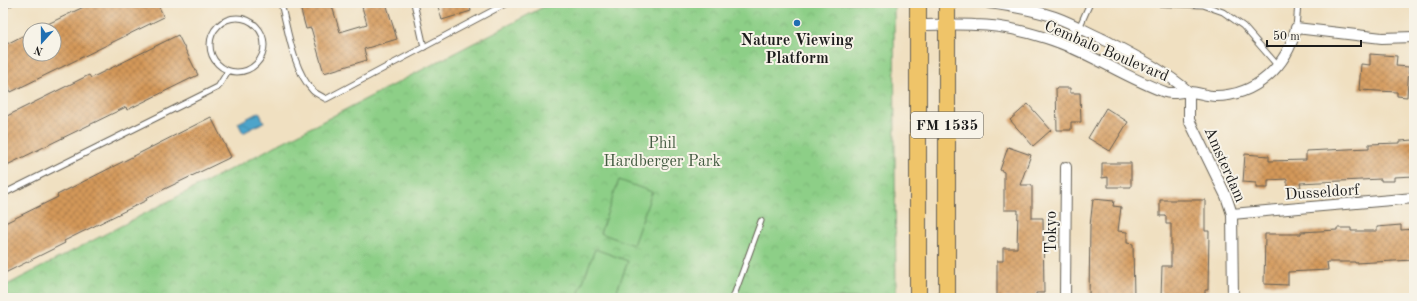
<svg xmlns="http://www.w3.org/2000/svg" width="1417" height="301" viewBox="0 0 1417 301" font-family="'Old Standard TT',serif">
  <defs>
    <pattern id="park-crowns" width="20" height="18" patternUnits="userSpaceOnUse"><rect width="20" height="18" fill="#8dcf87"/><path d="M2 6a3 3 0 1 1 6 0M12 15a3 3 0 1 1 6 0" fill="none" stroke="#79b174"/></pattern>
    <pattern id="water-waves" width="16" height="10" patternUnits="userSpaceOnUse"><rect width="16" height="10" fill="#4ea4ca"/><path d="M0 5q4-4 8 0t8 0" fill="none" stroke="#4085a3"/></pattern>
    <pattern id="building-cross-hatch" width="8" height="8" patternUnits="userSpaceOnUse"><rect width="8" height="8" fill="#d4995a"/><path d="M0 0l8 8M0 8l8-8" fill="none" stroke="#ab7c4a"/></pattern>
  </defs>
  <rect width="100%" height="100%" fill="#f7f3e8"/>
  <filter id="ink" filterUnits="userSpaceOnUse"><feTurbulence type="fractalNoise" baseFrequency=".025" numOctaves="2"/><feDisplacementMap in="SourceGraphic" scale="8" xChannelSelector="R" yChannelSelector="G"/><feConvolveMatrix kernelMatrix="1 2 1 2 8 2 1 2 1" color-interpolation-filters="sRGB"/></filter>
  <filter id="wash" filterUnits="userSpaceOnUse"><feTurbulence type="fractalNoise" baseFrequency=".012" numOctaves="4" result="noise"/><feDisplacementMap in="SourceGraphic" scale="16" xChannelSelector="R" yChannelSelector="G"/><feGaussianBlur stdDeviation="0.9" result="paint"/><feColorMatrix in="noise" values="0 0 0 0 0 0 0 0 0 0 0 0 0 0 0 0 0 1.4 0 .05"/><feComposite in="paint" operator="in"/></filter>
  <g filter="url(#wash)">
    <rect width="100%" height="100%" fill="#f0e0c1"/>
    <path fill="url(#park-crowns)" stroke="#547652" d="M551,3H894L896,298H3V287Z"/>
    <g fill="#8dcf87" stroke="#547652">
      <path d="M619,180L652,192L633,245L600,233Z"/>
      <path d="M595,249L628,261L614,298H577Z"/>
    </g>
    <path fill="url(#water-waves)" stroke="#356073" d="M259,112L264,122L243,133L238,123Z"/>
    <g id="blocks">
      <g fill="url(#building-cross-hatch)">
        <path d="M92,3H157L164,17L11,92L3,76V46L30,32V54H54V30H35Z"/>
        <path d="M299,3H331L340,32L367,24L362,7L366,6L365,3H386L397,39L364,49L367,60L324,73L311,28L306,29Z"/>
        <path d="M437,3H469L471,11L442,20Z"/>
        <path d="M178,35L198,75L127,110L126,107L3,167V118L89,75L91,78Z"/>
        <path d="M1370,54L1397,56L1396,66L1409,67L1407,97L1397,96V92L1359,90L1361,64L1370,65Z"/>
        <path d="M1056,88H1070V93H1080L1081,122H1071V130H1057Z"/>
        <path d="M1028,104L1051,130L1033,146L1010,120Z"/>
        <path d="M1106,108L1128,122L1110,151L1088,138Z"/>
        <path d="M211,117L231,157L146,198L147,200L64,241L65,243L3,274V224L58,197L57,195Z"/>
        <path d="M1414,140V176L1394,177V181H1381V179L1300,183L1301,187L1287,188V179L1268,180V188H1256V183L1243,182L1245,154L1269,156V161L1306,160V151L1369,148V144L1400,143V141Z"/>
        <path d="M1008,147L1031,155L1020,185H1032V218H1043L1044,293H1036V298H997V261H1003V248H1017L1018,210H1004V172L1000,170Z"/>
        <path d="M1102,163H1131V187H1108V177L1102,178Z"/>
        <path d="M1093,199L1114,201L1113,206L1121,207L1118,231L1127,232V243L1133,244L1134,298H1089L1090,226Z"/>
        <path d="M1160,200H1205V231H1209L1208,290H1205V298H1161L1162,266H1171V224H1166V216H1160Z"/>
        <path d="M1401,225V230L1414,229V260L1355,263V262H1327L1328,270L1288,272V285L1264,284L1265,234H1301V232L1337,230V228H1351V231H1377V227Z"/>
      </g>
    </g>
  </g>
  <g filter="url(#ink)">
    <use href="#blocks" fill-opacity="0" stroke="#666156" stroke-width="1"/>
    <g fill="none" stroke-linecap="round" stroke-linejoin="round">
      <g stroke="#666156" stroke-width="7">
        <g id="service">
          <path d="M281,3C288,30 293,70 313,91C316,94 322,96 326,99L507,3"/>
          <path d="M414,3L424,47"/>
          <path d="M1148,3L1203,5L1223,12L1243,26L1278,66"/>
          <path d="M3,6L10,3"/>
          <circle cx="237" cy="45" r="27"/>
          <path d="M1079,28L1090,3"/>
          <path d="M1296,28L1298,3"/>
          <path d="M3,194L218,87L228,71"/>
          <path d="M733,298L761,221"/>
        </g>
      </g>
      <g stroke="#666156" stroke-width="12">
        <g id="minor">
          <path d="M989,3C1011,6 1034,10 1055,17C1072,23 1087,32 1103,39C1133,55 1164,70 1189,92"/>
          <path d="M917,25C937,25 956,24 975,25C999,25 1024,31 1046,38C1088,51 1124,77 1165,92C1172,95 1181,91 1189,92C1198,92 1206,96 1215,96C1256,96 1287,66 1296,28L1382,38L1414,37"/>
          <path d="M1071,48L1079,28"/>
          <path d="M1189,92V120L1226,196L1232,214L1233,298"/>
          <path d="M1232,214L1414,198"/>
          <path d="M1065,298L1066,167"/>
        </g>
      </g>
      <g stroke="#666156" stroke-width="18">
        <g id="primary">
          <path d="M918,3V298"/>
          <path d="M947,298V3"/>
        </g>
      </g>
      <use href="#service" stroke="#fff" stroke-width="5"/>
      <use href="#minor" stroke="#fff" stroke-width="10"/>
      <use href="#primary" stroke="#efc469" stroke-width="16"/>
    </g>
  </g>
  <circle fill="#1f6fb2" stroke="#f7f3e8" stroke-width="1.5" cx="797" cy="23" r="4"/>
  <g text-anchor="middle" stroke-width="4" stroke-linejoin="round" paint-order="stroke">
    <rect fill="#f7f3e8" stroke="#5e5c59" stroke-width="1" x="911" y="112" width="72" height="26" rx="3"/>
    <g font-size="15" font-weight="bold" fill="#1c1c1c">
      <text x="947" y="130">FM 1535</text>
    </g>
    <g font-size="16" font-weight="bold" fill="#1c1c1c" stroke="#f7f3e8">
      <text x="797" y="45">Nature Viewing<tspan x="797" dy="18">Platform</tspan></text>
    </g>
    <g font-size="16" fill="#1c1c1c" stroke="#f7f3e8">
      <text transform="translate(1107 50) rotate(23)" y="6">Cembalo Boulevard</text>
      <text transform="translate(1226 164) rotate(66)" y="6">Amsterdam</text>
      <text transform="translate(1322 191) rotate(-4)" y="6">Dusseldorf</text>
      <text transform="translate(1050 232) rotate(-90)" y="6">Tokyo</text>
    </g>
    <g font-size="16" fill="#445b41" stroke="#f7f3e8">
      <text x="662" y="148">Phil<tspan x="662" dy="18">Hardberger Park</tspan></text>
    </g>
  </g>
  <rect width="1417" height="301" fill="none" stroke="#f7f3e8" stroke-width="16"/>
  <g transform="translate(42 42) rotate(201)"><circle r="19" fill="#f7f3e8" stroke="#9f9d96"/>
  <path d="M0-3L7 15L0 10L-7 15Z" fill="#1f6fb2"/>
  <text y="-6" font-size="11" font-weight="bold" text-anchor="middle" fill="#1c1c1c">N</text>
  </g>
  <path d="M1267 40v6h94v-6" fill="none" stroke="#1c1c1c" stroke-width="2"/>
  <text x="1273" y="40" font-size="12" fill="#1c1c1c" stroke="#f7f3e8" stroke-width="3" paint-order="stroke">50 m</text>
</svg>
